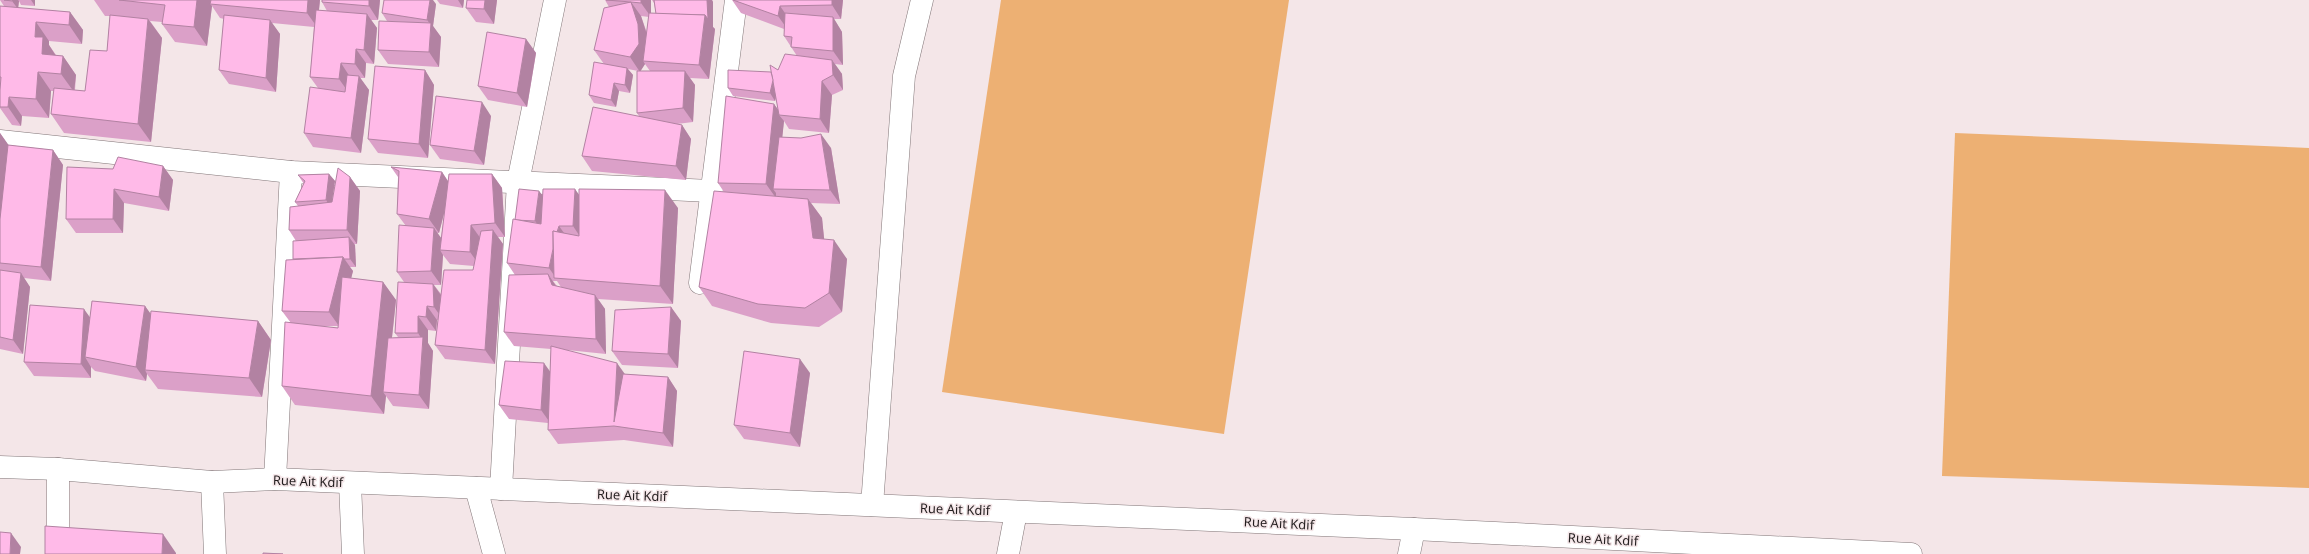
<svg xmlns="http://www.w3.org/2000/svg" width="2309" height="554" viewBox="0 0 2309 554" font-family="'Noto Sans',sans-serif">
  <rect width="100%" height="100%" fill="#f4e6e8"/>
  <g fill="#edb073">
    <path d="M1001,0H1289L1224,434L942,392Z"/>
    <path d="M1955,133L2309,148V488L1942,476Z"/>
  </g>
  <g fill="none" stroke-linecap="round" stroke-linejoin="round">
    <g stroke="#817577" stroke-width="23">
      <g id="minor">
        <path d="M0,141L291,172L711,191"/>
        <path d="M700,283L736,0"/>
        <path d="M0,467L58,469L212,482L275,479L1414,529L1911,554"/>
        <path d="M275,479L291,172"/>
        <path d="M212,482L215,554"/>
        <path d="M350,483L353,554"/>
        <path d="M476,488L494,554"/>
        <path d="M501,489L518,182L555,0"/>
        <path d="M872,505L904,76L922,0"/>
        <path d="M58,554V469"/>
        <path d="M1008,554L1016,512"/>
        <path d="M1409,554L1414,529"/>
      </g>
    </g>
    <use href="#minor" stroke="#fff" stroke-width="22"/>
  </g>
  <g fill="#dba0c8" fill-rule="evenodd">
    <path d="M0,0H35V6L21,5L19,1L18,8L70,12L83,30L82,44L49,41V45L56,55L63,56L76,75L75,90L85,91L107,51L110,16H105L94,0H320L319,10L327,11L322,2L380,0L378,20H371L377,28L374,64L366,63L365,78H360L369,90L361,153L313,147L304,133L318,88L310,77L314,27L272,23L280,34L276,92L229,84L219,70L224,19L220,18L212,6L207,46L175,42L162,24V22L150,21L162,38L151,142L64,133L51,114L54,91H51L49,118L22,116L21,126L12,125L0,108V6H4Z"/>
    <path d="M437,0H464L463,8L440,4Z"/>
    <path d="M497,0L494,24L476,22L466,8Z"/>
    <path d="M605,0H651V14H656L654,3L652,0H712L713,2V27L715,29L709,79L690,78L695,85L693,122L677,124L682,125L691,139L686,180L592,171L582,156L639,116L637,113L638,71L628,69L633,75L630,93L619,91L616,107L594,103L589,95L609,65L604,64L594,50L609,7ZM641,16L649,17L647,33ZM645,64L650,71H640Z"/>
    <path d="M732,0H843L841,19H834L842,32L843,65L835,64L842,74L843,90L832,95L829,133L789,129L784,121L782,137L831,148L840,204L811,203L822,218L824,239L847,259L842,312L819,327L771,323L712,306L699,287L724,192L718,183L774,104L778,110L776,97L775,101L733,96L728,88L778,70L797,56L784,36V29L741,13Z"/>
    <path d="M436,4L433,26L441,37L439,67L388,64L378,50L391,21H387L382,13Z"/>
    <path d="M526,39L536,53L527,107L488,100L478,86Z"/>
    <path d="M425,70L434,85L428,158L378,153L368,139Z"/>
    <path d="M491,116L484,165L440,159L430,145Z"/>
    <path d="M0,133L8,145L53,150L63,165L51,281L24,278L30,287L23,354L0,349Z"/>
    <path d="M163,166L173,180L169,211L124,203L123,233H76L66,219L113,169Z"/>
    <path d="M391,167L442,172L448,181L492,174L502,188L505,237H498L503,244L495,364L445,359L435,345L438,320H437L436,331L428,330V343L433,351L429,409L393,406L386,396L384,414L295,405L282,386L291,323L282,311L293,259L296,241L289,230L298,206L295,202L304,184L298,175L329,174L335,181L332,200L350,177L360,191L357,244H354L355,245L356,267H349L353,271L351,278L383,282L396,300L392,338L398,337L395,333L404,282L397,272L406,226L397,214L398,177ZM445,210L441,238L437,233H439ZM443,255L450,264L474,266L473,270L441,294L434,285H441ZM318,326H338V328Z"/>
    <path d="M543,195H579L678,208L673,304L598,299L605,309L606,354L567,350L624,374L668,377L677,391L673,447L624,440L558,444L548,430V423L509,419L499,405L550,372L551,349L514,346L504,332L515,275L507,263L515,220ZM553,281H557L561,287L557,286Z"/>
    <path d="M145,306L150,313L258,321L271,340L262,397L158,389L147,374L146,381L95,371L91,367V378L34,376L24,362L90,317Z"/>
    <path d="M671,307L681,321L678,368L622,365L612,351Z"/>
    <path d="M810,373L800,447L744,439L734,425Z"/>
  </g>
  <g fill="#b282a2">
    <path d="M13,0H18L19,1L18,9L12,1Z"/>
    <path d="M31,0H35V6Z"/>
    <path d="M197,0H212L210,4L212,6L207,46L194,27Z"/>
    <path d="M308,0H320L317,27L307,13Z"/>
    <path d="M369,0H380L378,20L369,6Z"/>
    <path d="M430,0H433L436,4L433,26L441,37L439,67L429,52L431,25L427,20Z"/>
    <path d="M458,0H464L463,8Z"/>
    <path d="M485,0H497L494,24L484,9Z"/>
    <path d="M641,0H651V17L641,3Z"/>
    <path d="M707,0H712L713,2V27L715,29L709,79L699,65Z"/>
    <path d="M832,0H843L841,19L832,5Z"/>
    <path d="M631,2L641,16L648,38L643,61L645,64L640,72L630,57Z"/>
    <path d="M780,6L790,20L788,30L778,16Z"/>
    <path d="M70,12L83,30L82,44L69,25Z"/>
    <path d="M367,14L377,28L374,64L364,50Z"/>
    <path d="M833,17L842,32L843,65L833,51Z"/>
    <path d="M148,19L162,38L151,142L138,124Z"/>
    <path d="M270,20L280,34L276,92L266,78Z"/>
    <path d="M36,22L49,41V45L56,56L42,54L35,37Z"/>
    <path d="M526,39L536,53L527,107L517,93Z"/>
    <path d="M356,49L366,63L365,78L355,64Z"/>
    <path d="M63,56L76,75L74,92L61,74Z"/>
    <path d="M832,60L842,74L843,90L833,75Z"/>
    <path d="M341,63L350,77L349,93L339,79Z"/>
    <path d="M627,68L633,75L630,93L625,85Z"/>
    <path d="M425,70L434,85L428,158L419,144Z"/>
    <path d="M685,71L695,85L693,122L683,108Z"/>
    <path d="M38,72L51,91L49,118L36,99Z"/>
    <path d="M775,72L780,79L775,101L770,93Z"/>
    <path d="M359,76L369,90L361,153L351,138Z"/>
    <path d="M822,81L832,95L829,133L820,119Z"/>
    <path d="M614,83L619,91L616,107L611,100Z"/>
    <path d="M9,97L22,116L21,126L8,107Z"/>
    <path d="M482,102L491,116L484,165L474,151Z"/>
    <path d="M774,104L782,115H779L784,121L777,189H773L776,193V198L766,184Z"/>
    <path d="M682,125L691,139L686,180L676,166Z"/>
    <path d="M0,133L10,147L0,227Z"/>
    <path d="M821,134L831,148L840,204L830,190Z"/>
    <path d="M53,150L63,165L51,281L41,267Z"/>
    <path d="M163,166L173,180L169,211L159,197Z"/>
    <path d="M442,172L451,186L439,233L429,219Z"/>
    <path d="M329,174L335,181L331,208L326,200Z"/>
    <path d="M492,174L502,188L505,237L495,223Z"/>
    <path d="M350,177L360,191L357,244L347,230Z"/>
    <path d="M114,189L124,203L123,233L113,219Z"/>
    <path d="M575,189L585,203L583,241L573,226Z"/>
    <path d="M665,190L678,208L673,304L660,286Z"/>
    <path d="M539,191L545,198L540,228L535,221Z"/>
    <path d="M808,199L822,218L826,257L813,238Z"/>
    <path d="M471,225L481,239L480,266L470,252Z"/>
    <path d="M559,226L569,240L556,278L549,268Z"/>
    <path d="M434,228L444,242L440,250L443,255L441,285L431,271Z"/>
    <path d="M493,230L503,244L495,364L485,350Z"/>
    <path d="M349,237L355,245L356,267L350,259Z"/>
    <path d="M834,240L847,259L842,312L829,293Z"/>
    <path d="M343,257L353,271L339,326L329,312Z"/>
    <path d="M21,273L30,287L23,354L13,340Z"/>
    <path d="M548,274L558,289L552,285Z"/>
    <path d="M383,282L396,300L386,392H383L386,396L384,414L371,396Z"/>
    <path d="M433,284L443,298L444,321L434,307Z"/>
    <path d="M595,295L605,309L606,354L596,339Z"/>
    <path d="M145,306L155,320L145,370L147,374L146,381L136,367Z"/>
    <path d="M427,306L437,320L436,331L426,317Z"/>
    <path d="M671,307L681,321L678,368L668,354Z"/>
    <path d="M84,309L94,323L85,357L91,367V378L81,364Z"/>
    <path d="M418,316L428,330V343L433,351L429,409L419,395L423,341L418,333Z"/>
    <path d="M258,321L271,340L262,397L249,378Z"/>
    <path d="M800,359L810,373L800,447L790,433Z"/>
    <path d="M544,363L554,377L551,424L541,410Z"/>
    <path d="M617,363L627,377L614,422Z"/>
    <path d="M668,377L677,391L673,447L663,433Z"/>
    <path d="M11,533L21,547L20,554H10Z"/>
    <path d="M163,534L176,553V554H162Z"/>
  </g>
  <g fill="#ffbae8" stroke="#b282a2">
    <path d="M4,0H13L12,1Z"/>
    <path d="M119,0H197L194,27L162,24L165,5Z"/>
    <path d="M211,0H308L307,13L210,4Z"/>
    <path d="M322,0H369V6L322,2Z"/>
    <path d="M384,0H430L427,20L382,13Z"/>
    <path d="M467,0H485L484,9L466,8Z"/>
    <path d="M606,0H641V3L631,2L638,24L639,44L630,57L594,50L604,8L631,2Z"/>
    <path d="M654,0H707L708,19L705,15L656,14Z"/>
    <path d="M733,0H832V5L780,6L778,16Z"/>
    <path d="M0,6L70,12L69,25L36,22L35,37H43L42,54L63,56L61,74L38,72L36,99L9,97L8,107H0V90L1,77H0Z"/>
    <path d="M316,10L367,14L364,50L356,49L355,64L341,63L339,79L310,77Z"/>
    <path d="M649,13L705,15L699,65L643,61Z"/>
    <path d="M785,13L833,17V51L791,47L792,37L784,36Z"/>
    <path d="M110,15L148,19L138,124L51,114L54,88L85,91L90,50L107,51Z"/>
    <path d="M224,15L270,20L266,78L219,70Z"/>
    <path d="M379,21L431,23L429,52L378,50Z"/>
    <path d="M487,32L526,39L517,93L478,86Z"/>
    <path d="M785,54L832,60L833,75L822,81L820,119L779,115L770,65L778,70Z"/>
    <path d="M594,62L627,68L625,85L614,83L611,100L589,95Z"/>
    <path d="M375,66L425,70L419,144L368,139Z"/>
    <path d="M728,70L771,72L773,80L770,93L728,88Z"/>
    <path d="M637,71H685L683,108L637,113Z"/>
    <path d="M347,75L359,76L351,138L304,133L310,87L345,92Z"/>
    <path d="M436,96L482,102L474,151L430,145Z"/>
    <path d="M726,96L774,104L766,184L718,183Z"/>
    <path d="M593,107L682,125L676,166L582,156Z"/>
    <path d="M821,134L830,190L773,189L779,137L801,138Z"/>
    <path d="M8,145L53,150L41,267L0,263V219Z"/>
    <path d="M118,157L163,166L159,197L114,189L113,219H66L67,167L113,169Z"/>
    <path d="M391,167L442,172L429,219L397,214L399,171Z"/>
    <path d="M338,168L350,177L347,230H289L290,207L332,202Z"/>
    <path d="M329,174L326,200L295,202L305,181L298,175Z"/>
    <path d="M449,174H492L495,223L471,225L470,252L440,250Z"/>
    <path d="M519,189L539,191L535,221L515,220Z"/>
    <path d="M543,189H575L573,226H559L557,232L553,231V249L549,268L507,263L513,219L541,224Z"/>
    <path d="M579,189L665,190L660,286L554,278L553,231L579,236Z"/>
    <path d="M714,191L808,199L813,238L834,240L829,293L805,308L758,304L699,287Z"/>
    <path d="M399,225L434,228L431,271L397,272Z"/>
    <path d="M493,230L485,350L435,345L444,270H473L481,231Z"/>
    <path d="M349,237L350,259H344L343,257L293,259V241Z"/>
    <path d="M343,257L329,312L282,311L286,260Z"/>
    <path d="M0,270L21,273L13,340L0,337Z"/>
    <path d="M548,274L552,285L595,295L596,339L504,332L509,275Z"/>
    <path d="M342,277L383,282L371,396L282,386L285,322L338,328Z"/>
    <path d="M398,282L433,284L434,307L427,306L426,317L418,316V333H395Z"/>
    <path d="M92,301L145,306L136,367L85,357Z"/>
    <path d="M30,305L84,309L81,364L24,362Z"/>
    <path d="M671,307L668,354L612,351L615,310Z"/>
    <path d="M151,311L258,321L249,378L145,370Z"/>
    <path d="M423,337L419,395L383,392L388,338Z"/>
    <path d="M551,346L617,363L614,422L623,374L668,377L663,433L614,426L548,430Z"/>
    <path d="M744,351L800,359L790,433L734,425Z"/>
    <path d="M505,361L544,363L541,410L499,405Z"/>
    <path d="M45,526L163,534L162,554H45Z"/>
    <path d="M0,532L11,533L10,554H0Z"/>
    <path d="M263,553L283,554H263Z"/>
  </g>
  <g text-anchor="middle" stroke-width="3" stroke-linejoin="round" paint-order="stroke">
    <g font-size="13" fill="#231e1f" stroke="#f4e6e8">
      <text transform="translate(308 481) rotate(2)" y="5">Rue Ait Kdif</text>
      <text transform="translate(632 495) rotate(2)" y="5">Rue Ait Kdif</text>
      <text transform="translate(955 509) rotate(2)" y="5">Rue Ait Kdif</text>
      <text transform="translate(1279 523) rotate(3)" y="5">Rue Ait Kdif</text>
      <text transform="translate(1603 539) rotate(3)" y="5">Rue Ait Kdif</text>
    </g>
  </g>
</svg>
